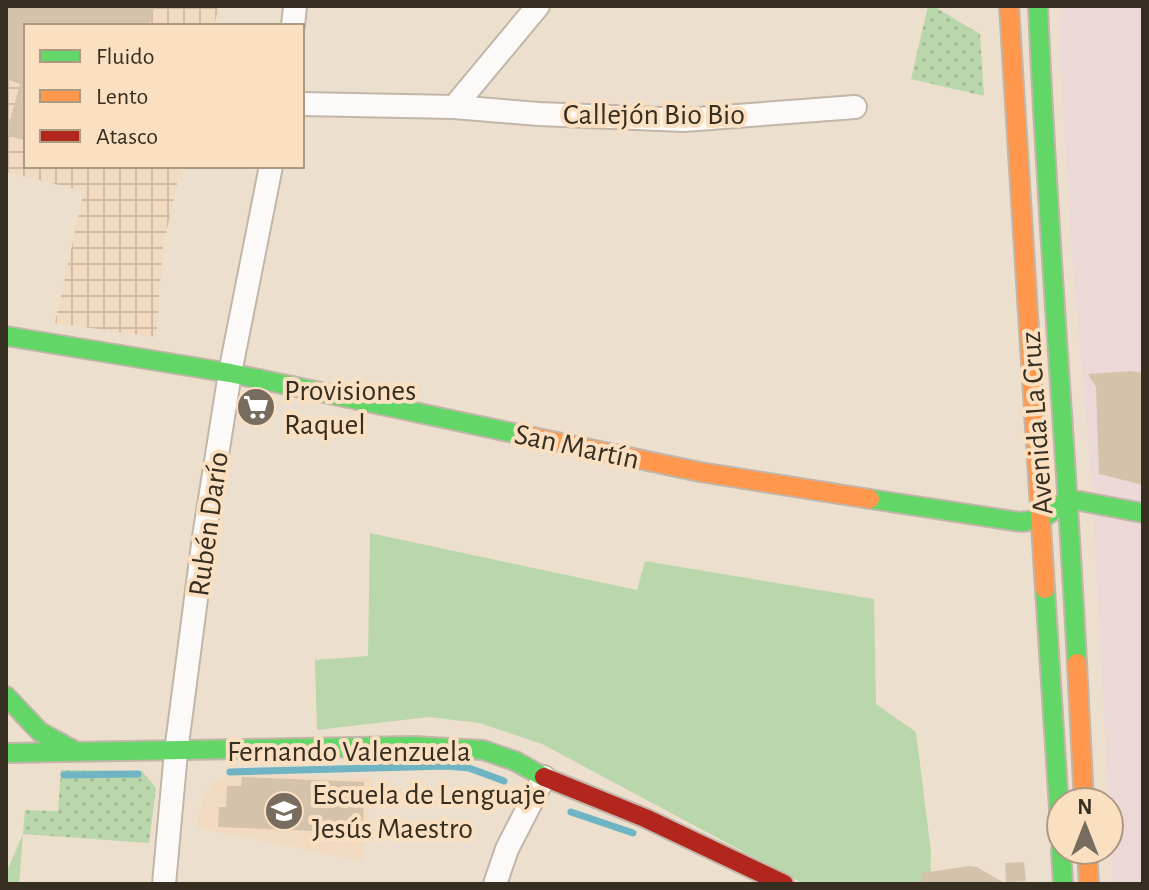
<svg xmlns="http://www.w3.org/2000/svg" width="1149" height="890" viewBox="0 0 1149 890" font-family="'Alegreya Sans',sans-serif">
  <defs>
    <pattern id="industrial-grid" width="8" height="8" patternUnits="userSpaceOnUse" patternTransform="scale(2)"><rect width="8" height="8" fill="#f1dabf"/><path d="M0 4h8M4 0v8" fill="none" stroke="#cfbba4"/></pattern>
    <pattern id="park-dots" width="8" height="8" patternUnits="userSpaceOnUse" patternTransform="scale(2)"><rect width="8" height="8" fill="#bad6ab"/><path d="M2 2h.1M6 6h.1" fill="none" stroke="#a0b893" stroke-width="1.8" stroke-linecap="round"/></pattern>
  </defs>
  <rect width="100%" height="100%" fill="#eddfce"/>
  <path fill="#ecd8d7" d="M1061,6H1143V884H1113L1092,485L1072,254L1060,59Z"/>
  <path fill="url(#industrial-grid)" d="M6,6H219L214,26H26V166H181L163,247L156,337L55,323L84,191L6,172Z"/>
  <path fill="#f1dabf" d="M239,774L373,778L362,861L196,827L204,796L211,786L222,778Z"/>
  <g fill="#bad6ab">
    <path d="M370,533L637,590L645,561L874,599L876,704L916,732L931,852L930,884H804L542,744L479,723L429,717L317,730L315,660L368,656Z"/>
    <path d="M23,834L19,884H6V873Z"/>
  </g>
  <g fill="url(#park-dots)">
    <path d="M928,6H933L980,34L984,96L911,79Z"/>
    <path d="M61,770L142,771L156,788L149,843L23,834L25,810L58,811Z"/>
  </g>
  <g fill="none" stroke-linecap="round" stroke-linejoin="round">
    <g stroke="#6fb4c2" stroke-width="7">
      <path d="M230,772L447,766L469,768L504,781"/>
      <path d="M64,775L138,774"/>
      <path d="M571,812L633,833"/>
    </g>
  </g>
  <g fill="#d5c2aa">
    <path d="M6,6H155L149,26H26V141L6,135L20,84L6,79Z"/>
    <path d="M1131,371L1143,373V485L1099,474L1096,387L1088,374Z"/>
    <path d="M242,777L364,782L363,833L218,827L219,807H226L227,786H241Z"/>
    <path d="M1024,862L1026,881L1006,882L1005,863Z"/>
    <path d="M969,866L977,867L1006,884H922V873Z"/>
  </g>
  <g fill="none" stroke-linecap="round" stroke-linejoin="round">
    <g stroke="#c2b6a9" stroke-width="26">
      <g id="street">
        <path d="M293,26L295,6"/>
        <path d="M302,104L454,107L539,114L684,120L855,107"/>
        <path d="M454,107L538,6"/>
        <path d="M164,884L176,752L204,537L230,373L271,166"/>
        <path d="M495,884L507,849L544,777"/>
      </g>
    </g>
    <g stroke="#c2b6a9" stroke-width="22">
      <g id="fast">
        <path d="M1038,6C1047,225 1066,444 1077,663"/>
        <path d="M6,336L230,373L528,436"/>
        <path d="M870,499L1021,522L1042,519L1069,499L1143,513"/>
        <path d="M1045,589L1061,840"/>
        <path d="M6,696L40,732L75,751"/>
        <path d="M6,753L414,746L483,750L515,761L544,777"/>
        <path d="M1061,850L1063,884"/>
      </g>
    </g>
    <g stroke="#c2b6a9" stroke-width="22">
      <g id="slow">
        <path d="M1009,6L1045,589"/>
        <path d="M528,436L700,472L870,499"/>
        <path d="M1077,663L1084,802"/>
        <path d="M1087,850L1089,884"/>
      </g>
    </g>
    <g stroke="#c2b6a9" stroke-width="22">
      <path id="jam" d="M544,777L645,818L784,884"/>
    </g>
    <use href="#street" stroke="#fcfaf8" stroke-width="22"/>
    <use href="#fast" stroke="#63d668" stroke-width="18"/>
    <use href="#slow" stroke="#ff974d" stroke-width="18"/>
    <use href="#jam" stroke="#b3261e" stroke-width="18"/>
  </g>
  <defs>
    <g id="supermarket-disc" transform="scale(2)"><circle r="9.5" fill="#776c5e" stroke="#fae0c1"/><path d="M-6-5.5h2.5l.6 2H6L4.5 2H-2.5L-4.4-4H-6ZM-1.5 3.2a1.3 1.3 0 1 0 .1 0ZM3 3.2a1.3 1.3 0 1 0 .1 0Z" fill="#fff"/></g>
    <g id="school-disc" transform="scale(2)"><circle r="9.5" fill="#776c5e" stroke="#fae0c1"/><path d="M0-5L7-2L0 1L-7-2ZM-4 1L0 2.5L4 1V4Q0 6-4 4Z" fill="#fff"/></g>
  </defs>
  <g fill-rule="evenodd">
    <use href="#supermarket-disc" x="256" y="407"/>
    <use href="#school-disc" x="284" y="811"/>
  </g>
  <g text-anchor="middle" stroke-width="8" stroke-linejoin="round" paint-order="stroke">
    <g font-size="30" fill="#372e22" stroke="#fae0c1">
      <text x="654" y="124">Callejón Bio Bio</text>
      <text transform="translate(1036 423) rotate(-94)" y="10">Avenida La Cruz</text>
      <text transform="translate(577 446) rotate(12)" y="10">San Martín</text>
      <text transform="translate(208 524) rotate(-82)" y="10">Rubén Darío</text>
      <text x="349" y="761">Fernando Valenzuela</text>
    </g>
    <g font-size="30" fill="#372e22" stroke="#fae0c1" text-anchor="start">
      <text x="284" y="400">Provisiones<tspan x="284" dy="34">Raquel</tspan></text>
      <text x="312" y="804">Escuela de Lenguaje<tspan x="312" dy="34">Jesús Maestro</tspan></text>
    </g>
  </g>
  <rect width="1149" height="890" fill="none" stroke="#372e22" stroke-width="16"/>
  <rect x="24" y="24" width="280" height="144" fill="#fae0c1" stroke="#ac9981" stroke-width="2"/>
  <rect x="40" y="50" width="40" height="12" fill="#63d668" stroke="#ac9981" stroke-width="2"/>
  <text x="96" y="64" font-size="24" fill="#372e22">Fluido</text>
  <rect x="40" y="90" width="40" height="12" fill="#ff974d" stroke="#ac9981" stroke-width="2"/>
  <text x="96" y="104" font-size="24" fill="#372e22">Lento</text>
  <rect x="40" y="130" width="40" height="12" fill="#b3261e" stroke="#ac9981" stroke-width="2"/>
  <text x="96" y="144" font-size="24" fill="#372e22">Atasco</text>
  <g transform="translate(1085 826)"><circle r="38" fill="#fae0c1" stroke="#ac9981" stroke-width="2"/>
  <path d="M0-6L14 30L0 20L-14 30Z" fill="#776c5e"/>
  <text y="-12" font-size="22" font-weight="bold" text-anchor="middle" fill="#372e22">N</text>
  </g>
</svg>
